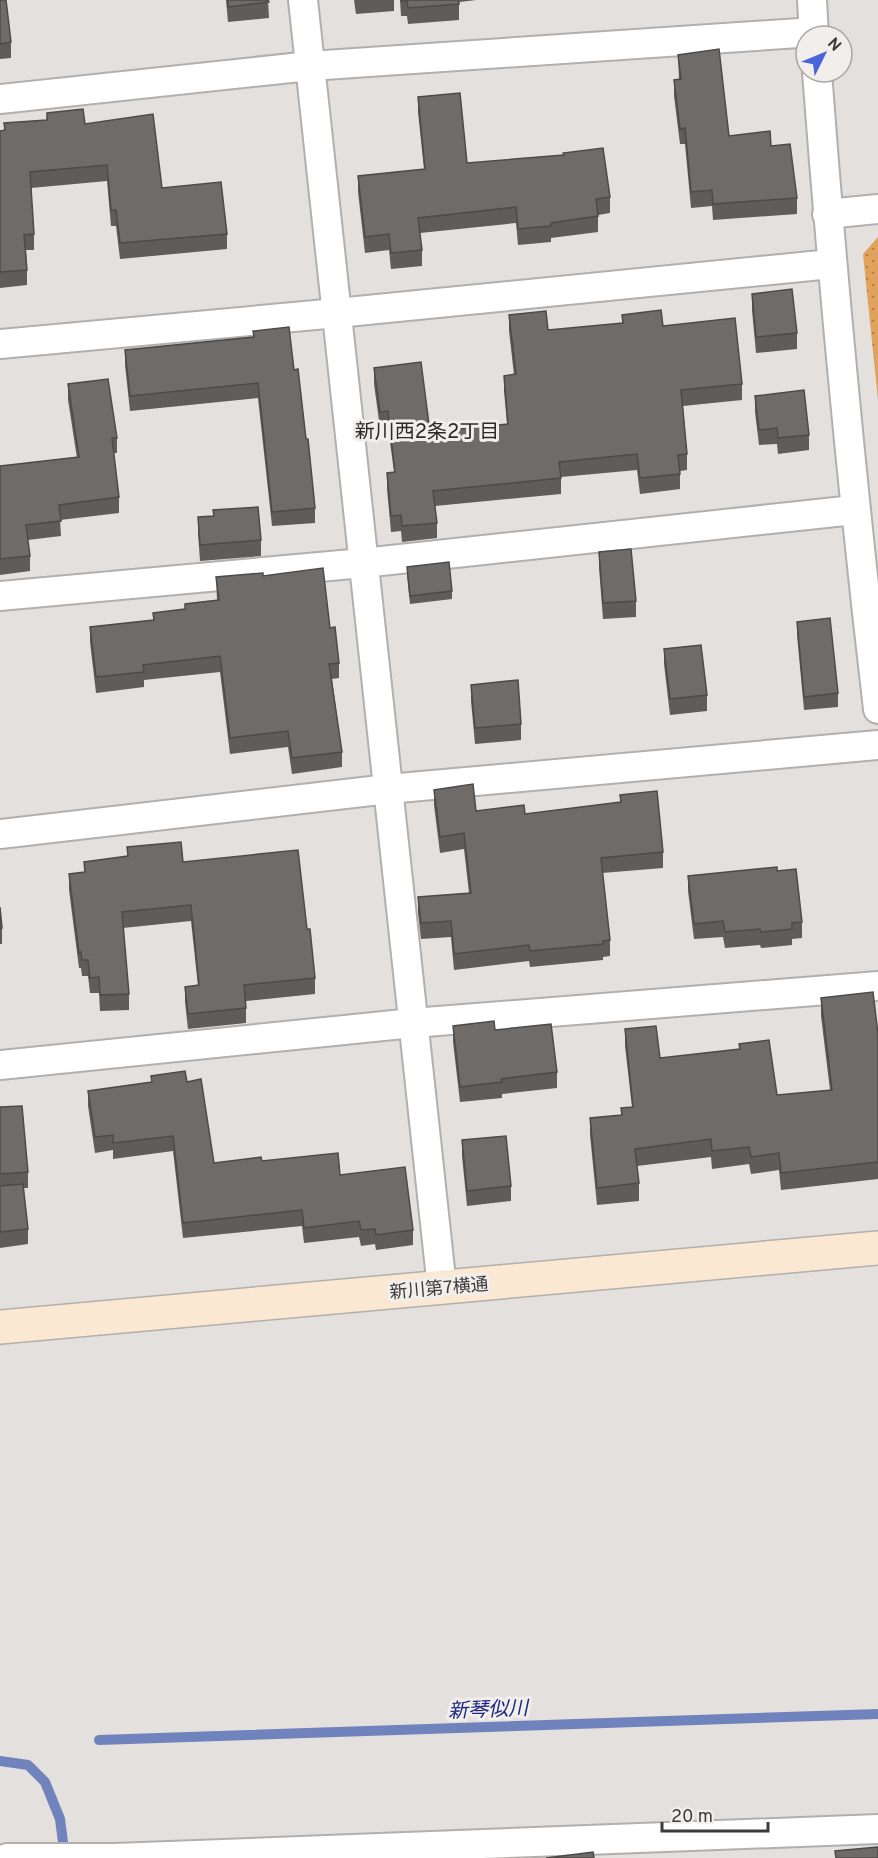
<svg xmlns="http://www.w3.org/2000/svg" width="878" height="1858" viewBox="0 0 878 1858" font-family="Overpass,'Noto Sans JP',sans-serif">
  <defs>
    <pattern id="grass-dots" width="8" height="8" patternUnits="userSpaceOnUse" patternTransform="scale(1.5)"><rect width="8" height="8" fill="#e1a25b"/><path d="M2 2h.1M6 6h.1" fill="none" stroke="#b8854c" stroke-width="1.8" stroke-linecap="round"/></pattern>
  </defs>
  <rect width="100%" height="100%" fill="#e3e0dd"/>
  <path fill="url(#grass-dots)" d="M878,237V400L863,254Z"/>
  <g fill="none" stroke-linecap="round" stroke-linejoin="round">
    <g stroke="#7183bc" stroke-width="10">
      <path d="M99,1740L878,1714"/>
      <path d="M0,1761L28,1765L45,1782L60,1819L65,1858"/>
    </g>
    <g stroke="#b2afac" stroke-width="32">
      <g id="street">
        <path d="M303,0L442,1288"/>
        <path d="M812,0L814,36"/>
        <path d="M817,72C833,285 853,497 878,709"/>
        <path d="M0,99L310,66L814,32"/>
        <path d="M827,214L878,209"/>
        <path d="M0,344L337,313L831,264"/>
        <path d="M0,596L363,563L854,510"/>
        <path d="M0,834L388,789L878,745"/>
        <path d="M0,1065L413,1023L878,986"/>
        <path d="M7,1858H115L878,1829"/>
      </g>
    </g>
    <g stroke="#b2afac" stroke-width="36">
      <path id="secondary" d="M0,1327L878,1248"/>
    </g>
    <use href="#street" stroke="#fff" stroke-width="28"/>
    <use href="#secondary" stroke="#fae8d3" stroke-width="33"/>
  </g>
  <g fill="#5f5c5a">
    <path d="M0,0L11,42V58L0,59Z"/>
    <path d="M226,0H268L269,18L228,22Z"/>
    <path d="M354,0H394V11L356,14Z"/>
    <path d="M400,0H459V20L408,24L407,16H401Z"/>
    <path d="M459,0H476L460,2Z"/>
    <path d="M678,55L729,136L771,146L797,198V214L713,220L712,206L691,208L685,144H680L674,96V80H679Z"/>
    <path d="M418,97L467,163L610,197V213L598,215V232L551,238V242L518,245L516,223L420,233L422,250V266L391,269L389,250L365,253L358,192V176L424,169L418,112Z"/>
    <path d="M47,113L85,124L162,188L227,234V249L120,259L116,226H111L107,181L31,188L34,234V250H26L27,270V285L0,288V131L4,130V123L47,120Z"/>
    <path d="M752,294L797,333V349L756,353L752,310Z"/>
    <path d="M509,315L548,330L622,323V315L663,326L742,384V400L683,406L687,454V470L680,471V489L640,494L637,470L561,477V494L435,506L437,523V538L402,542L401,531L391,532L387,489V473L394,472L388,427L380,428L374,384V368L430,432L507,424L504,391V376L514,375L509,331Z"/>
    <path d="M253,331L294,370L306,439L315,508V523L272,526L258,398L130,411L125,365V350L253,337Z"/>
    <path d="M68,384L117,438V453H113L119,497V513L60,520L61,536L28,540L30,556V571L0,575V466L77,458L68,400Z"/>
    <path d="M755,396L809,435V450L778,454L777,444L759,445L755,412Z"/>
    <path d="M213,510L261,540V556L200,561L198,533V517L213,516Z"/>
    <path d="M599,552L636,601V617L603,619L599,568Z"/>
    <path d="M407,567L452,591V599L410,604L407,575Z"/>
    <path d="M263,576L330,628L339,663V678L332,679L342,752V767L292,774L288,747L230,754L220,672L144,680V687L96,693L90,642V627L153,620V613L185,609L217,600L216,577Z"/>
    <path d="M797,622L838,693V707L804,710L797,635Z"/>
    <path d="M664,649L707,695V711L670,715L664,664Z"/>
    <path d="M471,685L521,724V740L475,744L471,701Z"/>
    <path d="M434,790L476,811L525,814L620,802V795L663,852V868L602,873L610,940V956L603,957V960L530,967L529,961L454,970L451,937L421,939L418,913V897L469,893L464,849L440,853L434,805Z"/>
    <path d="M127,847L183,862L307,929L315,978V994L246,1001V1023L188,1029L185,1002V987L198,986L191,921L123,928L129,994V1010L100,1011L99,993H90L88,976H82L81,968H79L69,890V874L84,873V862L127,857Z"/>
    <path d="M777,871L802,922V938L792,939V945L761,948L760,945L725,948L723,937L694,939L688,891V876Z"/>
    <path d="M0,907L2,928V944H0Z"/>
    <path d="M821,998L878,1034V1179L781,1190L779,1170L751,1174L749,1164L712,1169L711,1157L637,1166L639,1183V1201L597,1205L590,1135V1118L621,1115V1108L632,1107L625,1046V1029L660,1058L739,1049V1044L777,1095L830,1090L821,1016Z"/>
    <path d="M453,1026L495,1030L557,1072V1088L502,1094V1098L460,1102L453,1042Z"/>
    <path d="M151,1076L187,1082L214,1163L262,1161L340,1175L413,1230V1245L376,1250L375,1244L361,1246L359,1237L304,1243L302,1226L183,1238L173,1151L113,1159V1150L95,1153L88,1106V1091L151,1082Z"/>
    <path d="M0,1107L28,1172V1188H23L28,1229V1244L0,1248Z"/>
    <path d="M462,1140L511,1186V1201L467,1206L462,1156Z"/>
  </g>
  <g fill="#6e6b69" stroke="#4d4b4a" stroke-width="1.5">
    <path d="M0,0H6L11,42L0,44Z"/>
    <path d="M228,0H268L269,2L228,7Z"/>
    <path d="M401,0H459V4L408,8L407,0L401,1Z"/>
    <path d="M719,49L729,136L770,131L771,146L790,144L797,198L713,204L712,190L691,192L685,128L680,129L674,80L681,79L678,55Z"/>
    <path d="M460,93L467,163L564,155L563,153L603,148L610,197L596,199L598,216L551,223V226L518,229L516,207L418,218L422,250L391,253L389,234L365,237L358,176L425,169L418,97Z"/>
    <path d="M83,109L85,124L153,114L162,188L221,182L227,234L120,243L116,210H111L107,165L30,172L34,234L24,235L27,270L0,272V131L5,130L4,123L47,120V113Z"/>
    <path d="M792,289L797,333L756,337L752,294Z"/>
    <path d="M661,310L663,326L735,318L742,384L681,390L687,454L678,455L680,474L640,478L637,454L559,462L561,478L433,491L437,523L402,526L401,515L391,516L387,473L395,472L388,411L380,412L374,368L421,362L430,432L508,424L504,376L516,374L509,315L546,311L548,330L623,323L622,315Z"/>
    <path d="M289,327L294,370L298,369L306,439H308L315,508L272,512L258,383L130,396L125,350L254,337L253,331Z"/>
    <path d="M108,379L117,438H112L119,497L59,505L61,521L26,525L30,556L0,559V466L79,457L68,384Z"/>
    <path d="M804,390L809,435L778,438L777,428L759,430L755,396Z"/>
    <path d="M258,507L261,540L200,545L198,517L214,516L213,510Z"/>
    <path d="M631,549L636,601L603,603L599,552Z"/>
    <path d="M449,562L452,591L410,596L407,567Z"/>
    <path d="M323,568L330,628L335,627L339,663L329,664L342,752L292,758L288,731L230,738L220,656L143,665L144,672L96,677L90,627L154,620L153,613L185,609V604L219,600L216,577L263,573V576Z"/>
    <path d="M830,618L838,693L804,697L797,622Z"/>
    <path d="M701,645L707,695L670,699L664,649Z"/>
    <path d="M518,680L521,724L475,728L471,685Z"/>
    <path d="M473,784L476,811L524,805L525,814L621,802L620,795L657,791L663,852L601,858L610,940L603,941V944L530,951L529,945L454,954L451,921L421,923L418,897L471,893L464,833L440,837L434,790Z"/>
    <path d="M181,842L183,862L298,850L307,929H310L315,978L244,985L246,1008L188,1014L185,987L199,985L191,905L122,912L129,994L100,995L99,977L90,978L88,960H82L81,952L79,953L69,874L85,872L84,862L128,856L127,847Z"/>
    <path d="M777,867V871L796,869L802,922L792,923V929L761,932L760,929L725,932L723,921L694,924L688,876Z"/>
    <path d="M0,907L2,928L0,929Z"/>
    <path d="M873,992L878,1034V1162L781,1173L779,1153L751,1157L749,1147L712,1151L711,1139L635,1149L639,1183L597,1188L590,1118L622,1115L621,1108L633,1107L625,1029L656,1026L660,1058L740,1049L739,1044L769,1040L777,1095L832,1090L821,998Z"/>
    <path d="M494,1021L495,1030L551,1024L557,1072L501,1079L502,1082L460,1087L453,1026Z"/>
    <path d="M185,1071L187,1082L201,1079L214,1163L261,1157L262,1161L338,1153L340,1175L405,1167L413,1230L376,1235L375,1229L361,1230L359,1221L304,1228L302,1210L183,1223L173,1136L113,1143V1135L95,1137L88,1091L152,1082L151,1076Z"/>
    <path d="M22,1106L28,1172L0,1174V1107Z"/>
    <path d="M506,1136L511,1186L467,1191L462,1140Z"/>
    <path d="M23,1184L28,1229L0,1232V1186Z"/>
    <path d="M878,1847V1858H836L835,1851Z"/>
    <path d="M593,1852L594,1858H546Z"/>
  </g>
  <g text-anchor="middle" stroke-width="6" stroke-linejoin="round" paint-order="stroke">
    <g font-size="18" fill="#3d3c3b" stroke="#f1eeeb">
      <text transform="translate(439 1288) rotate(-5)" y="6">新川第7横通</text>
    </g>
    <g font-size="20" fill="#2c2a27" stroke="#f1eeeb">
      <text x="427" y="438">新川西2条2丁目</text>
    </g>
    <g font-size="20" font-style="italic" fill="#1a2582" stroke="#f1eeeb">
      <text transform="translate(488 1709) rotate(-2)" y="7">新琴似川</text>
    </g>
  </g>
  <g transform="translate(824 54) rotate(47)"><circle r="28" fill="#f1eeeb" stroke="#a9a7a5" stroke-width="1.5"/>
  <path d="M0-4.5L10 22L0 15L-10 22Z" fill="#4a65d9"/>
  <text y="-9" font-size="16" font-weight="bold" text-anchor="middle" fill="#3d3c3b">N</text>
  </g>
  <path d="M662 1822v9h106v-9" fill="none" stroke="#3d3c3b" stroke-width="3"/>
  <text x="671" y="1822" font-size="18" fill="#3d3c3b" stroke="#f1eeeb" stroke-width="4.5" paint-order="stroke">20 m</text>
</svg>
